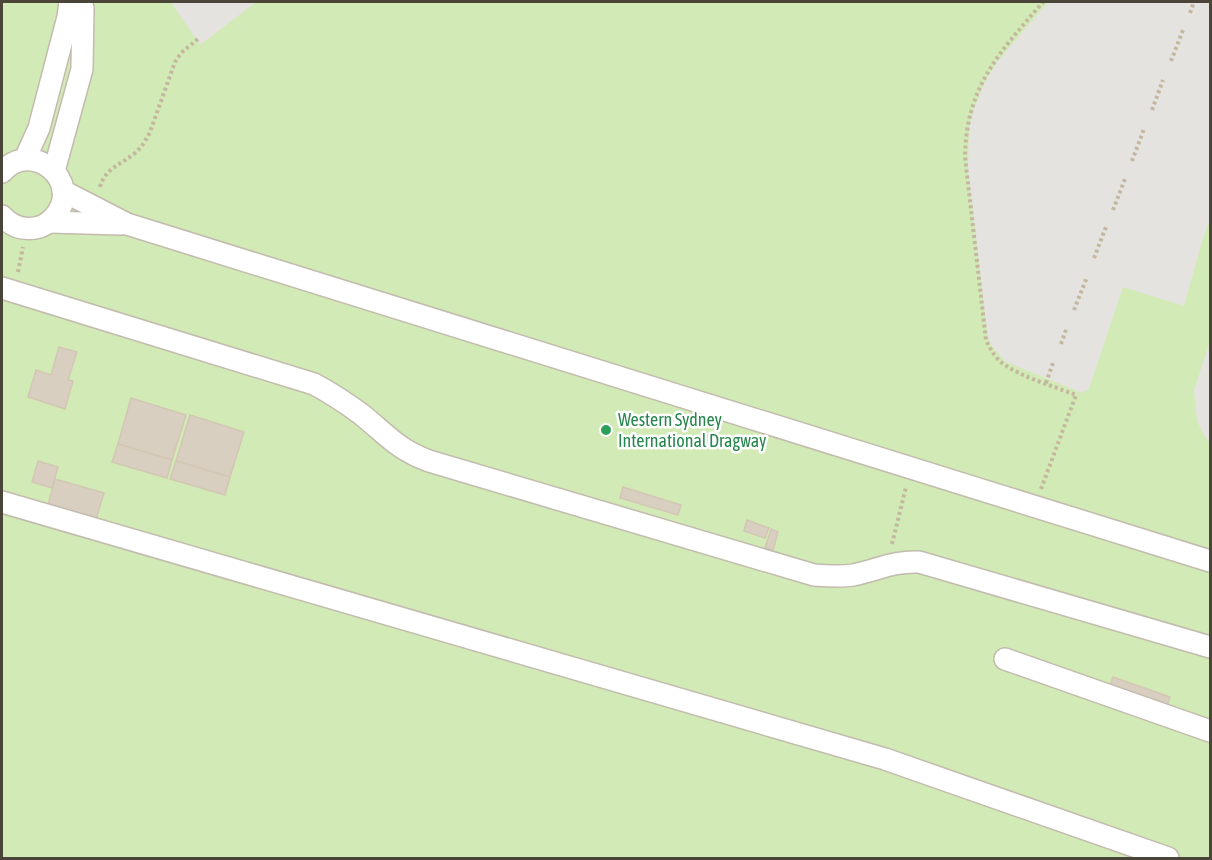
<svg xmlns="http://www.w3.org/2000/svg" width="1212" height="860" viewBox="0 0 1212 860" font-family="'Asap Condensed',sans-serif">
  <rect width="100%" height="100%" fill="#f6f3ec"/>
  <rect fill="#d2eab5" x="2" y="2" width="1208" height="856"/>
  <g fill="#e5e3e0">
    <path d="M171,2H256L200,45Z"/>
    <path d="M1048,2H1210V220L1203,238L1184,306L1123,287L1089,389L1082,393L1006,362L990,344L987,332L968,171L969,129L973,111L986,80L998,61Z"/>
    <path d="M1210,341V443L1205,437L1197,421L1194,390Z"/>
  </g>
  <g fill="#d8cfc1" stroke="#d3c7b4" stroke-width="1.5">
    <path d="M59,347L77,352L68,380L73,381L65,409L28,397L36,370L51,375Z"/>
    <path d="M131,398L186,415L172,460L118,444Z"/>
    <path d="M190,415L244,432L230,477L176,461Z"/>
    <path d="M118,444L172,460L167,478L112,462Z"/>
    <path d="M38,461L58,467L52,488L32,482Z"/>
    <path d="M176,461L230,477L225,495L170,479Z"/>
    <path d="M55,479L104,493L96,519L48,505Z"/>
    <path d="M623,487L681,505L678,515L620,498Z"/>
    <path d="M747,520L769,528L765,538L744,531Z"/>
    <path d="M771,529L778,532L773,550L765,548Z"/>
    <path d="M1113,677L1170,697L1166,709L1109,688Z"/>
  </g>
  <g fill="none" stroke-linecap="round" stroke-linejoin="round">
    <g stroke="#c2bbae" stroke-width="24">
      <g id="minor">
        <path d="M25,159L39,128L68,17L70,2"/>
        <path d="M54,171L82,69L83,8L81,2"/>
        <path d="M2,172C32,138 84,182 55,216C50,222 43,227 35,228C22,230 11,226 2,216"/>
        <path d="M63,191L127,224L1210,561"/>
        <path d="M49,222L121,224"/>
        <path d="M2,288L314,384C331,393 346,403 361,414C387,435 397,449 429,461L814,575C827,576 840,577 853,575C878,570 892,561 919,562L1210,647"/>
        <path d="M2,502L885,759L1168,858"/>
        <path d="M1005,659L1210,731"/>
      </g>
    </g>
    <g stroke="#c4b79f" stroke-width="4" stroke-dasharray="3 3" stroke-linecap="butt">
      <path d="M1190,13L1194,2"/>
      <path d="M1171,61L1183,30"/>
      <path d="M1152,110L1163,80"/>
      <path d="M1132,161L1144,129"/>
      <path d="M100,187C106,167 121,165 135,153C142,147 146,140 150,132L175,62L181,53L199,38"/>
      <path d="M1113,210L1125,179"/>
      <path d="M1094,258L1106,227"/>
      <path d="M18,272L23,247"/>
      <path d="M1074,310L1087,277"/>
      <path d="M1061,344L1067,327"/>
      <path d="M1046,383L1053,363"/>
      <path d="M1041,489L1076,395C1053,386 1021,377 1002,363C995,357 990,349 986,340L965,157C966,86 1000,52 1043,2"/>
      <path d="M892,544L906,487"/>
    </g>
    <use href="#minor" stroke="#fff" stroke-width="21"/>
  </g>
  <circle fill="#2e9e5b" stroke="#fff" stroke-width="2" cx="606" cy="430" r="6"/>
  <g text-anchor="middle" stroke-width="5" stroke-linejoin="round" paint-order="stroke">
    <g font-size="18" fill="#27864d" stroke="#fff" text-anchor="start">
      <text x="618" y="426">Western Sydney<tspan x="618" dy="21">International Dragway</tspan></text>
    </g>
  </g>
  <rect width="1212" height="860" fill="none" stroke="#4b4439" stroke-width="6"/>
</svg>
